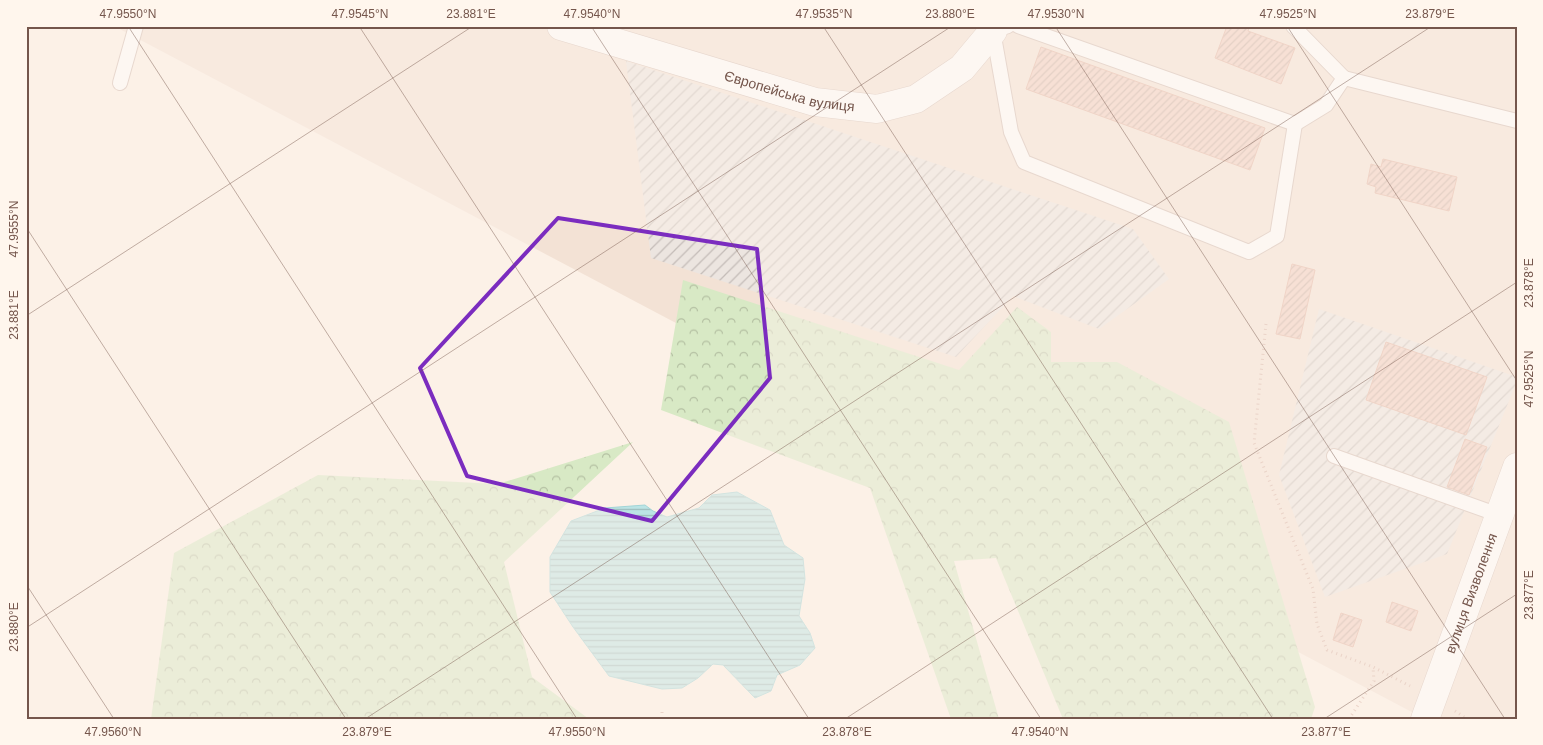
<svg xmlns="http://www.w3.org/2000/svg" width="1543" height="745" viewBox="0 0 1543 745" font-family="Arial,sans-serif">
  <defs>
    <pattern id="industrial-furrows" width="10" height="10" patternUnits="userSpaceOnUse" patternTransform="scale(1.25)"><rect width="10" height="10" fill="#ece5e0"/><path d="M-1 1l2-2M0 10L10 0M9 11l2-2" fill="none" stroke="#c4bcb8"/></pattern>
    <pattern id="forest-crowns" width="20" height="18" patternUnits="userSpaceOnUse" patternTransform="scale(1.25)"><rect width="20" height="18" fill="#d8e9c5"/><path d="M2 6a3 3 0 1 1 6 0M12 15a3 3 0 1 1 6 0" fill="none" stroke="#b4c0a2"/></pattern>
    <pattern id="water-rules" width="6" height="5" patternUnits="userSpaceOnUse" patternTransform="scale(1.25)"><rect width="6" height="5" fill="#bbe4e5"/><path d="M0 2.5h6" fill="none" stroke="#9dbcbc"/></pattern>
    <pattern id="building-hatch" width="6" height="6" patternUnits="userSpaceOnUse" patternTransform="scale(1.25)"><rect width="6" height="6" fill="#f1cdbf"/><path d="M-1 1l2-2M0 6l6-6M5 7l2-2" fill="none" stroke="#c8a99d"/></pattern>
  </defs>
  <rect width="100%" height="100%" fill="#fcf1e7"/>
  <path fill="#f3e2d5" d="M114,26H1517V719H1425Z"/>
  <g fill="url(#industrial-furrows)">
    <path d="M626,61L1133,229L1169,279L1099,329L1013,296L956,357L651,258Z"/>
    <path d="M1319,309L1517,377V381L1447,554L1325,597L1279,475Z"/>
  </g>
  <g fill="url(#forest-crowns)">
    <path d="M683,280L959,370L1017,307L1051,332V362H1117L1229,422L1315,707L1311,719H1063L996,558L954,561L999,719H951L870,488L661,410Z"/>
    <path d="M633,442L504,562L532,677L589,719H151L174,553L318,475L498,484Z"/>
  </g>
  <path fill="url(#water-rules)" stroke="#a2d5d7" d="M737,492L770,510L784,545L803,558L805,579L799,616L810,633L815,648L800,665L777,675L771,691L755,698L723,665L713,664L698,678L682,688L662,689L609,676L573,627L550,592V557L571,521L605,508L645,505L653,511L667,517L699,508L712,495Z"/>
  <g fill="url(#building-hatch)" stroke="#e3b2a0">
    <path d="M1227,26H1250L1248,31L1295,48L1281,84L1215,58Z"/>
    <path d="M1041,47L1265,128L1250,170L1026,89Z"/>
    <path d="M1383,159L1457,177L1449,211L1375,193L1376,187L1367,184L1371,164L1381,167Z"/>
    <path d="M1292,264L1315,270L1300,339L1276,334Z"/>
    <path d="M1386,342L1487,377L1466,435L1366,400Z"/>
    <path d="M1465,439L1487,447L1469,495L1447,487Z"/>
    <path d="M1392,602L1418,611L1411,631L1386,622Z"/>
    <path d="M1341,613L1362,620L1353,647L1333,640Z"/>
  </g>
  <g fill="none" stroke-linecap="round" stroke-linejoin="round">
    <g stroke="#d0bab0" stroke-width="16">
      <g id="lane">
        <path d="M1008,26L993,31L1011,132L1024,162L1249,252L1277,236L1295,124"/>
        <path d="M1018,26L1295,124L1326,105L1344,78L1293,26"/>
        <path d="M1344,78L1517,121"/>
        <path d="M120,83L136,26"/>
        <path d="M1334,456L1499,515"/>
      </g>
    </g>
    <g stroke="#d0bab0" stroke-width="29">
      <g id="street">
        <path id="s1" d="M561,26L815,102L877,109L916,99L962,68L993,31L994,26"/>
        <path id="s2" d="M1425,719L1517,467"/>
      </g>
    </g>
    <g stroke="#d6b0a2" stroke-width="3" stroke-dasharray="1 4" stroke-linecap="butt">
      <path d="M1266,324L1254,443L1313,589L1317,624L1327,650L1373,667L1410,686"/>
      <path d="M1455,711L1467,719"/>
      <path d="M662,712V719"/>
      <path d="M1349,719L1374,681L1373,667"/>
    </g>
    <use href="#lane" stroke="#fff" stroke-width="14"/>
    <use href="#street" stroke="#fff" stroke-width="28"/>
  </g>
  <path d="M0 0H1543V745H0ZM558,218L757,249L770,378L652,521L467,476L420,368Z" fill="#fcf1e7" fill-opacity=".55" fill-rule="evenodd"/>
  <path fill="none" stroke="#7b2cbf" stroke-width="4" stroke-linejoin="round" d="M558,218L757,249L770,378L652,521L467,476L420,368Z"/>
  <path fill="none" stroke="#75564c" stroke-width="1" stroke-opacity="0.45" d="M128,26L577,719M359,26L809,719M591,26L1041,719M823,26L1273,719M1055,26L1505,719M1287,26L1517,381M26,227L346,719M26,316L473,26M26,584L114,719M26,628L952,26M365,719L1432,26M845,719L1517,282M1324,719L1517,594"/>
  <g text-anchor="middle" stroke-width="4" stroke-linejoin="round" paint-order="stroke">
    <g font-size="14" fill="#75564c" stroke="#fff6ed">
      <text dy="5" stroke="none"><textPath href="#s1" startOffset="238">Європейська вулиця</textPath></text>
      <text dy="5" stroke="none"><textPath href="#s2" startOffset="134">вулиця Визволення</textPath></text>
    </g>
  </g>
  <rect width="1543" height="745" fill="none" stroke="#fff6ed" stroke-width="55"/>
  <rect x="28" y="28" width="1488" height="690" fill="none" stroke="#75564c" stroke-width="2"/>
  <g font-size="12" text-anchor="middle" fill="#75564c">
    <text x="128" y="18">47.9550°N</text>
    <text x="360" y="18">47.9545°N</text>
    <text x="471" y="18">23.881°E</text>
    <text x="592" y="18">47.9540°N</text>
    <text x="824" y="18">47.9535°N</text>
    <text x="950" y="18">23.880°E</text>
    <text x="1056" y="18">47.9530°N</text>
    <text x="1288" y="18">47.9525°N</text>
    <text x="1430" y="18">23.879°E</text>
    <text transform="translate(14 229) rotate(-90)" y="4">47.9555°N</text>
    <text transform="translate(1529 283) rotate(-90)" y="4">23.878°E</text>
    <text transform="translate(14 315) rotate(-90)" y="4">23.881°E</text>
    <text transform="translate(1529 379) rotate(-90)" y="4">47.9525°N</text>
    <text transform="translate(1529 595) rotate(-90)" y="4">23.877°E</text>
    <text transform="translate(14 627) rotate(-90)" y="4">23.880°E</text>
    <text x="113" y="736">47.9560°N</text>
    <text x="367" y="736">23.879°E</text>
    <text x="577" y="736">47.9550°N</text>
    <text x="847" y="736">23.878°E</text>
    <text x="1040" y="736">47.9540°N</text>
    <text x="1326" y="736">23.877°E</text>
  </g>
</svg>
